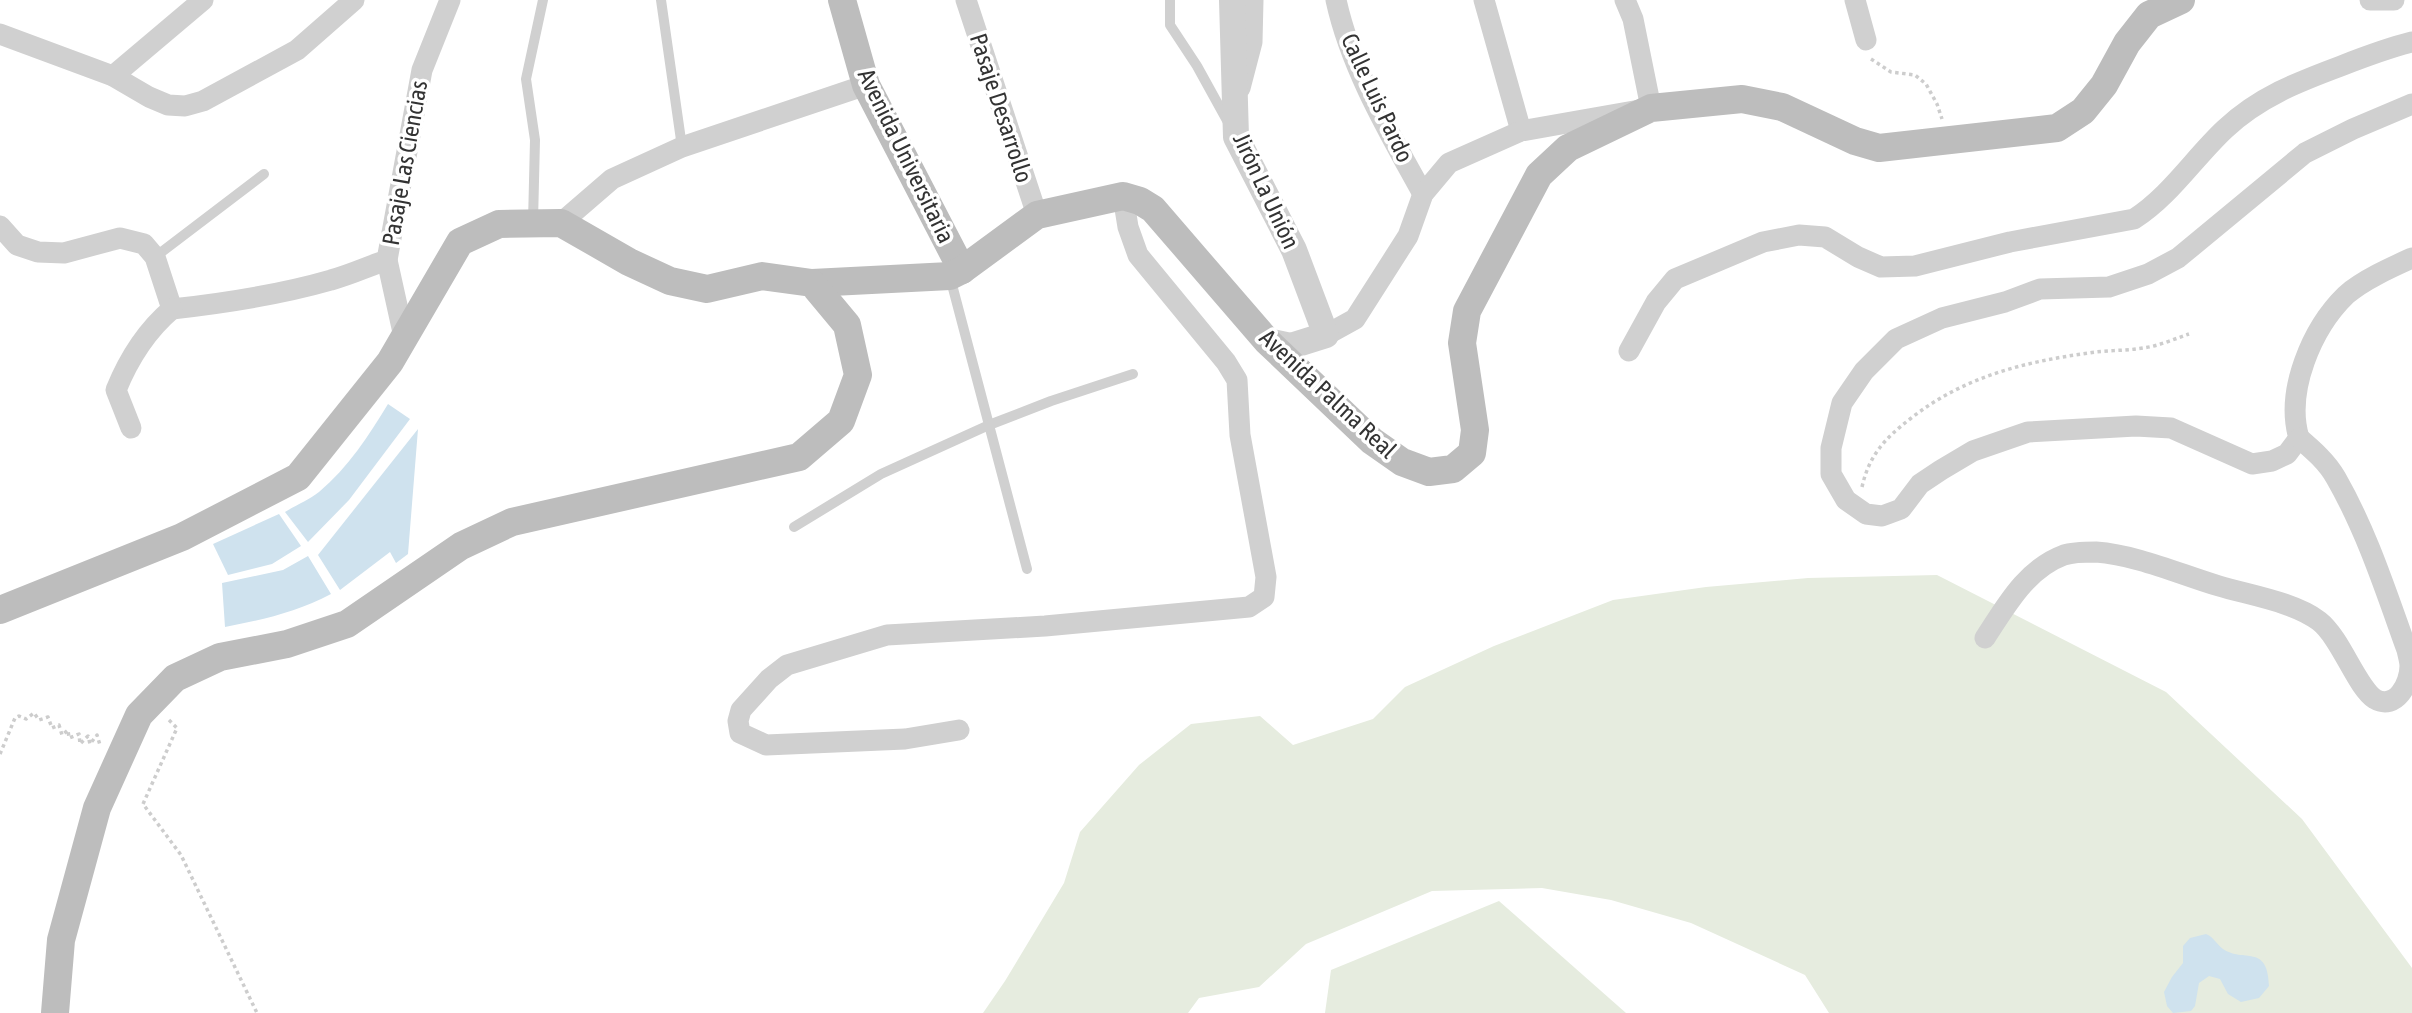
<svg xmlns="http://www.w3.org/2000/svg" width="2412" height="1013" viewBox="0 0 2412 1013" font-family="'Asap Condensed',sans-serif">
  <rect width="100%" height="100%" fill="#fff"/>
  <g fill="#e6ecdf">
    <path d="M1937,575L2166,692L2302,819L2412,968V1013H1829L1805,975L1691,923L1611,900L1542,888L1432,891L1306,944L1259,987L1199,998L1188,1013H983L1005,981L1064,883L1080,832L1139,765L1191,724L1260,716L1293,745L1373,719L1405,687L1494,646L1613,600L1706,587L1808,578Z"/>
    <path d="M1499,901L1626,1013H1325L1331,970Z"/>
  </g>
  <g fill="#cfe2ee">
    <path d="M388,404L410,419L349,500L308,542L285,512C296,505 309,500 319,492C348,468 369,435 388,404Z"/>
    <path d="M418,429L408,554L396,563L390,552L340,590L318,555Z"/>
    <path d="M279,514L301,546L272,564L228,575L213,544Z"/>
    <path d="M308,556L331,594C297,612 262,620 225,627L222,583L283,570Z"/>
    <path d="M2206,934C2215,938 2216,944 2223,949C2243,963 2268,943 2269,986L2259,998L2241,1002L2228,994L2220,979L2209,976L2199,983L2195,1006L2191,1011L2173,1013L2167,1006L2164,992L2172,977L2183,963V946L2190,938Z"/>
  </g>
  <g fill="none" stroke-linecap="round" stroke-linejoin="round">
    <g stroke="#cdcdcd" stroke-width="3.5" stroke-dasharray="3.5 3.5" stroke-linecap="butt">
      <path d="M1871,59L1891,72L1915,75L1926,84L1937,104L1942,119"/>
      <path d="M1862,487C1869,456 1884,439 1910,419C1963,377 2023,362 2089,353C2107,350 2125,351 2143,348C2159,346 2174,339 2189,334"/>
      <path d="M169,720L177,728L143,804L181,855L257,1013"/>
      <path d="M0,754L15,718L19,716L26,719L34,713L39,720L48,717L52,728L59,725L62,735L68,730L69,738L79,734L80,744L88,736L90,744L97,735L100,745"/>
    </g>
    <g stroke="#d0d0d0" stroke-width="10">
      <path d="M661,0L682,147"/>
      <path d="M1170,0V25L1197,66L1229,124"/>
      <path d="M533,222L535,140L526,79L543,0"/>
      <path d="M155,257L264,174"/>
      <path d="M950,277L1027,569"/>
      <path d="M794,527L881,474L989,425L1051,401L1133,374"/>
    </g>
    <g stroke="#d0d0d0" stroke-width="21">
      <path d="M966,0L1037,215"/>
      <path d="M1336,0C1351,69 1390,134 1423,194"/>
      <path d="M1484,0L1521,131"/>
      <path d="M1855,0L1866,40"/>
      <path d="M2370,0H2394"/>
      <path d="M0,34L113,76L149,97L168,105L185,106L203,101L297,50L354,0"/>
      <path d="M113,76L203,0"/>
      <path d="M1240,88L1252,42L1253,0"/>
      <path d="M2412,104L2353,129L2305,153L2178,258L2148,274L2109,287L2040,289L2005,302L1942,318L1896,339L1864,371L1842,403L1831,448V474L1846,500L1866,514L1882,516L1901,509L1920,484L1941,470L1973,451L2028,432L2136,426L2171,428L2252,464L2272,461L2287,454L2299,438C2285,391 2312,328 2346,295C2363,280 2392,267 2412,258"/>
      <path d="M561,223L612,179L682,147L866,85"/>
      <path d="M0,226L17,245L38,252L64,253L120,238L144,244L155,257L172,309C226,303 279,295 331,280C350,275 369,266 387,260L422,70L450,0"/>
      <path d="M387,260L404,337"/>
      <path d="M1326,335L1355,319L1408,236L1423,194L1449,163L1521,131L1651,108L1633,19L1625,0"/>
      <path d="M1629,351L1656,302L1675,279L1763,242L1799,235L1825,237L1858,257L1881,267L1915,266L2010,242L2134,219C2170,196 2194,158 2225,129C2259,97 2298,82 2341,66C2364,57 2388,48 2412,42"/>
      <path d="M131,428L116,390C129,358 146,331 172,309"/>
      <path d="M1985,638C2006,606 2026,569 2064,555C2073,552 2087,552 2096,552C2137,555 2179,574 2219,586C2249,595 2294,602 2319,621C2341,638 2357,688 2375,699C2396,711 2410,683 2410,666C2410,661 2408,655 2407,650C2386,592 2367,532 2336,478C2327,462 2313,450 2299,438"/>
      <path d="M959,730L905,739L766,745L740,733L738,721L741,710L769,679L787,665L887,635L1045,626L1249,607L1264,597L1266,577L1240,435L1237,380L1226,362L1138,255L1128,227L1123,196"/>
    </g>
    <path stroke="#d0d0d0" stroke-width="26" d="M1232,0L1236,137L1294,250L1326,335L1291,346L1267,341"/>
    <g stroke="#bdbdbd" stroke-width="28">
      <path d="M842,0L866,85L962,270"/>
      <path d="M812,283L950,276L962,270L1037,215L1123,196L1140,201L1153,209L1267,341L1372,441L1402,462L1429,472L1453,469L1472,453L1475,430L1462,343L1467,311L1539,175L1568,148L1651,108L1742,99L1782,107L1855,141L1879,148L2057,128L2083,111L2104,85L2127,43L2149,15L2181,0"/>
      <path d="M0,610L182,537L298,477L390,362L460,242L499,224L561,223L629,262L670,281L707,289L762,276L812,283L847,325L858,375L841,421L799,457L512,522L461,546L347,624L287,644L220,657L175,678L139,715L97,808L61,940L55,1013"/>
    </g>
  </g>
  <g text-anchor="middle" stroke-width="7" stroke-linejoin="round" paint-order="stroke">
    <g font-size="24" fill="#333" stroke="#fff">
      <text transform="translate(1377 98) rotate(65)" y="8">Calle Luis Pardo</text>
      <text transform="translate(1001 108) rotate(72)" y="8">Pasaje Desarrollo</text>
      <text transform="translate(906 156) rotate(64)" y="8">Avenida Universitaria</text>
      <text transform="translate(405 163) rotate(-80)" y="8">Pasaje Las Ciencias</text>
      <text transform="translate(1266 191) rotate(65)" y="8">Jirón La Unión</text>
      <text transform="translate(1328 394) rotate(43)" y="8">Avenida Palma Real</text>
    </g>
  </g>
</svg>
